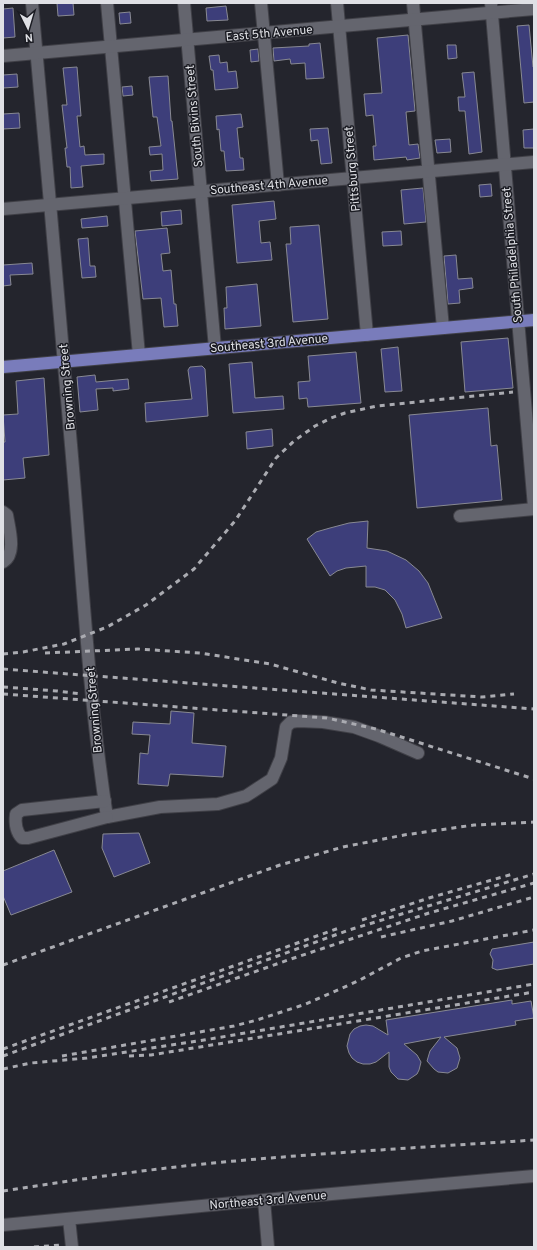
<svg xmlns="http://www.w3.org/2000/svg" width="537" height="1250" viewBox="0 0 537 1250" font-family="Overpass,sans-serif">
  <rect width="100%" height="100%" fill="#24252d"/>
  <g fill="#3d3e7a" stroke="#888992">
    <path d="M57,3H73L74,15L58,16Z"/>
    <path d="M226,6L228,20L207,21L206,8Z"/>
    <path d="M13,8L15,37L3,38V9Z"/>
    <path d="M130,12L131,23L120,24L119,13Z"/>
    <path d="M529,25L533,67H534V102L524,103L517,26Z"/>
    <path d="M408,35L415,111L406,112L409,145L418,144L420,158L407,160L406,157L374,160L373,146H376L373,115L366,116L364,94L382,93L377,38Z"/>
    <path d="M320,43L324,78L306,79L305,63L291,64L290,59L274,61L273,48L309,46V44Z"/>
    <path d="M447,45H456L457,58L448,59Z"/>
    <path d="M258,49L259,61L251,62L250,50Z"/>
    <path d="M219,55L220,63L227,62L228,72L236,71L238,88L215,90L213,70H211L209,56Z"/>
    <path d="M77,67L81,116H77L80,147L84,146L85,155L104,154V164L81,166L83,187L71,188L70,167H67L65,148H67L62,105H67L63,68Z"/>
    <path d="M474,72L482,152L469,154L465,111H459L458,97H465L462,73Z"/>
    <path d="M17,74L18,87L3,88V75Z"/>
    <path d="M168,76L171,121H172L178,179L151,181L150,171L163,170L162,154L150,155L149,147L161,146L157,117H153L149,77Z"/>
    <path d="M132,86L133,95L123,96L122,87Z"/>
    <path d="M19,113L20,128L3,129V114Z"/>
    <path d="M241,114L243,127L237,128L240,158H243L244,170L226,171L224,151H221L219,129L217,130L216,116Z"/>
    <path d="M328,128L332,163L321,164L318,140L311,141L310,129Z"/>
    <path d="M534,129V148H524L523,130Z"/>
    <path d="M450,139L451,152L437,153L435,140Z"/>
    <path d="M491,184L492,196L480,197L479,185Z"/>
    <path d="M423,188L426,222L404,224L401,190Z"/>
    <path d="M274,201L276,219L259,221L261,243L270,242L272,260L237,263L232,205Z"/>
    <path d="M181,210L182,224L162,226L161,212Z"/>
    <path d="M107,216L108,226L82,228L81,219Z"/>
    <path d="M319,225L328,319L293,322L286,244H291L290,227Z"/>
    <path d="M167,228L170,253L161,254L163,271L171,270L174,304H176L178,326L164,327L161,298L143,299L135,231Z"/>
    <path d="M401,231L402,245L383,246L382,232Z"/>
    <path d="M88,238L90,266H95L96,277L82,278L78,239Z"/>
    <path d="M456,255L458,279L472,278L473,288L459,290L460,303L448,304L444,256Z"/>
    <path d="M32,263L33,274L10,275L11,285L3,286V265Z"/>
    <path d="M257,284L261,326L225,329L224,308H227L226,287Z"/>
    <path d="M508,338L513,388L465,392L461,342Z"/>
    <path d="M398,347L402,391L385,392L381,349Z"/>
    <path d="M356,352L361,403L308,407L307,398L299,399L298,382L310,381L308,356Z"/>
    <path d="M252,362L255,398L283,396L284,409L233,413L229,364Z"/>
    <path d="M202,366L205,369L208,416L146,422L145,403L192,399L188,370L190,367Z"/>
    <path d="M95,375L96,382L128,379L129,389L113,391V388L96,389L98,410L80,412L77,377Z"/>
    <path d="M44,378L49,455L23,458L25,478L3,480V442H5L3,415L18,414L16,381Z"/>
    <path d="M488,408L491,446L497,445L502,500L417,508L409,415Z"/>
    <path d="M272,429L273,446L247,449L246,432Z"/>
    <path d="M368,521L367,548L387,551L406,560L419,571L428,583L442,618L406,628L402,614L395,600L385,590L375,587H366V566L346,568L337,571L330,576L307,539L316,532L330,528L349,523Z"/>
    <path d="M171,711L194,713L192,743L226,746L223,777L170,774L168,786L138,784L140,753L148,754L150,735L132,734L133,722L170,724Z"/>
    <path d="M139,833L150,863L114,877L102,848L103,834Z"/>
    <path d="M54,850L72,892L11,915L3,896V871Z"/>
    <path d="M534,942V964L497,970L492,968L493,960L490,954L492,949Z"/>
    <path d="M512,1000V1004L531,1001L534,1018L515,1021L516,1025L444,1037L457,1048L460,1058L457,1068L448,1073L438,1072L434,1069L427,1061L430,1051L441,1037L404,1044L417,1055L421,1062L419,1070L417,1074L408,1080L398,1079L391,1072L389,1067V1052L376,1062L370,1064H363L357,1062L352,1058L349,1053L347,1046L350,1034L354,1029L360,1026L366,1025L373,1026L388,1035L386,1020Z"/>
  </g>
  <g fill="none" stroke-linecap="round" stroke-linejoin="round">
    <g stroke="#404047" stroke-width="14">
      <g id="minor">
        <path d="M32,3C45,150 59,298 71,445C82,569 88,694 107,817L160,807L218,804L246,796L272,779L281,758L286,727L291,722L298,721L323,722L354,727L379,736L418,753"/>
        <path d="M107,3L139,355"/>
        <path d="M184,3L215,348"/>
        <path d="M261,3L278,185"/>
        <path d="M337,3L367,335"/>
        <path d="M413,3L443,328"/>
        <path d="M491,3L534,507"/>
        <path d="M3,56L534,9"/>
        <path d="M3,209L534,162"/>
        <path d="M3,512L7,515C9,528 17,554 3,562"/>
        <path d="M460,516L534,509"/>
        <path d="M105,801L22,810L16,814C15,822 16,832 22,838H28L107,817"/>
        <path d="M264,1200L268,1247"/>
        <path d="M69,1219L72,1247"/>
        <path d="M3,1225L264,1200L534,1176"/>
      </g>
    </g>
    <g stroke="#404047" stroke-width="14">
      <path id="major" d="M3,367L534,320"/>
    </g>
    <use href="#minor" stroke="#64656e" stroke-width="12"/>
    <use href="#major" stroke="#797cbb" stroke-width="12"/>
    <g stroke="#aaabb1" stroke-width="3" stroke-dasharray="5 5" stroke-linecap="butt">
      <path d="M45,653L138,649L200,653L270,664L338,683L371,690L482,697L514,694"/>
      <path d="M3,654L23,652L64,644L107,627L146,605L194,569L235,521L276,458L294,441L315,426L331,418L345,413L377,406L513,392"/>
      <path d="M3,669L534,709"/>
      <path d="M3,687L57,691L81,694"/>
      <path d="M3,694L327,718L376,729L534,779"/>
      <path d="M362,920L429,898L513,874"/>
      <path d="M381,937L452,921L534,897"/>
      <path d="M3,965L280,865L343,847L404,835L474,825L534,822"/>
      <path d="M169,1002L288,960L429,913L534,883"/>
      <path d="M3,1049L339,928"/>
      <path d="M3,1056L349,930L534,874"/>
      <path d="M62,1056L234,1026L257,1020L306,1004L358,981L401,958L422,951L534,930"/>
      <path d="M129,1056L151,1055L534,992"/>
      <path d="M3,1069L31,1063L87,1058L204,1040L534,984"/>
      <path d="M3,1191C73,1180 143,1170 213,1163C320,1153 427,1147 534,1140"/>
      <path d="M34,1247L61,1245"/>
    </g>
  </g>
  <g text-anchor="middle" stroke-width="3" stroke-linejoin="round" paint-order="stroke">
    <g font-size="12" fill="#dfe0e5" stroke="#1b1c23">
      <text transform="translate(269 33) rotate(-5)" y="4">East 5th Avenue</text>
      <text transform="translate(194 116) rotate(-95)" y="4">South Bivins Street</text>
      <text transform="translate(352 169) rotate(-95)" y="4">Pittsburg Street</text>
      <text transform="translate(269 185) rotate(-5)" y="4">Southeast 4th Avenue</text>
      <text transform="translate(512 255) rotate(-95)" y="4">South Philadelphia Street</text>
      <text transform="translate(269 343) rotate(-5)" y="4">Southeast 3rd Avenue</text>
      <text transform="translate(67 387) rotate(-95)" y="4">Browning Street</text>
      <text transform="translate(94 710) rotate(-95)" y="4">Browning Street</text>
      <text transform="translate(268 1200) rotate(-5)" y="4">Northeast 3rd Avenue</text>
    </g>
  </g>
  <rect width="537" height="1250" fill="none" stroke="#dfe0e5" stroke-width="8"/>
  <g transform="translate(28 28) rotate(175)" stroke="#1b1c23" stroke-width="3" paint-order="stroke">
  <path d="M0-3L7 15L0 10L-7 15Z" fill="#dfe0e5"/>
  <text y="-6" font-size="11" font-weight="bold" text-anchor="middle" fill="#dfe0e5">N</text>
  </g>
</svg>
